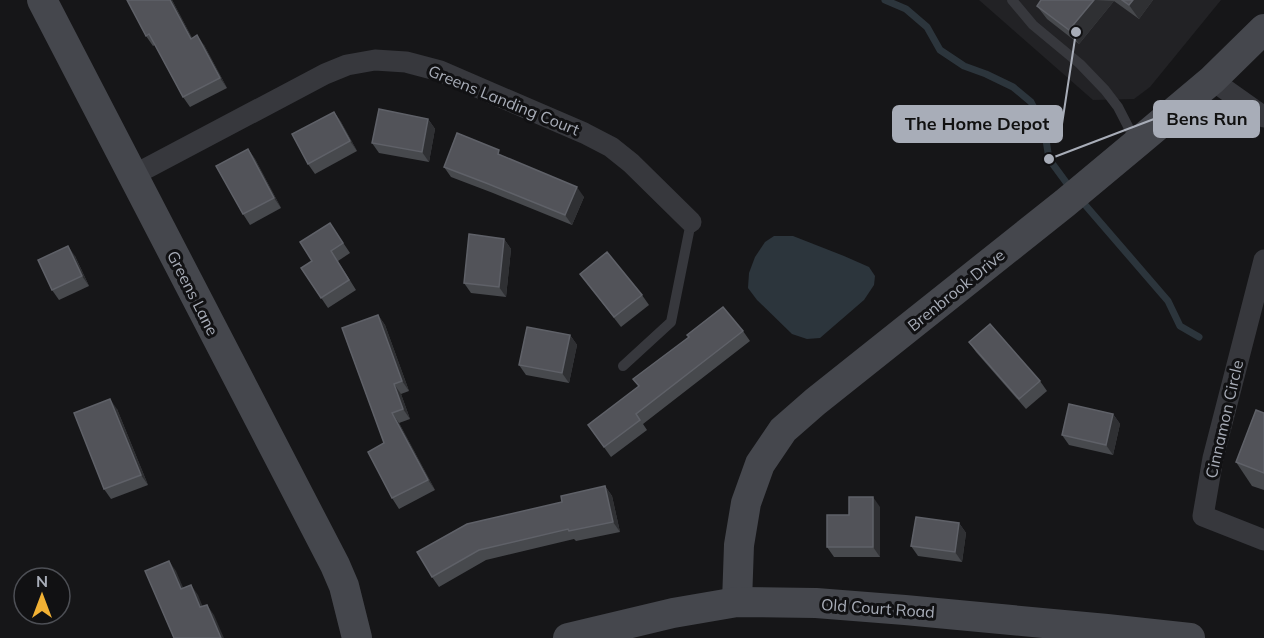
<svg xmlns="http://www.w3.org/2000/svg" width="1264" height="638" viewBox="0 0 1264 638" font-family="Mulish,sans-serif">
  <rect width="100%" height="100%" fill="#161618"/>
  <path fill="#222225" d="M979,0H1221L1150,87L1134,99L1093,100Z"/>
  <path fill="#2c353c" d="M774,236H793L844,256L869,267L875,276L874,285L864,300L820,338L807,339L792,334L757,300L748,288L749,273L755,257L765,242Z"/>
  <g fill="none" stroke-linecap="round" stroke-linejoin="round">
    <g stroke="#2c353c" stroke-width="7">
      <path d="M885,0L906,9L927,27L940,50L964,66L986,74L1013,87L1031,102L1044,127L1049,159L1071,189"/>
      <path d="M1080,199L1168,301L1180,326L1199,337"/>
    </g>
    <g stroke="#37383d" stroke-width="10">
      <path d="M1012,0L1033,25L1080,64L1105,90L1118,107L1135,140"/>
      <path d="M623,366L671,322L691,222"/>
    </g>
    <g stroke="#37383d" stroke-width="21">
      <path d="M1212,80L1264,117"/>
      <path d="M132,176L325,74L347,65L375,60L406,62L440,71L584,133L611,147L631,163L691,222"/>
      <path d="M1264,260L1213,458L1203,516L1264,540"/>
    </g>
    <g stroke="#45474d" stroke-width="30">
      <path d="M42,0L335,565L344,586L357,638"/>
      <path d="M737,602L739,545L746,503L760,464L783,430L815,402L1065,203L1137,143L1212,80L1264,29"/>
      <path d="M568,638L673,613L737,602L816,603L905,610L1107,629L1190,638"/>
    </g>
  </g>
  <g fill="#47494d">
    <path d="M172,0L192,38L204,45L227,88L190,107L183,97L155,45L153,46L146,36Z"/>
    <path d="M1041,0H1153L1139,19L1114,1L1079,44L1047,19L1037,6Z"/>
    <path d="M334,112L341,122L357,151L315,174L308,164Z"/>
    <path d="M428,119L435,129L429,162L379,153L372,143Z"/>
    <path d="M248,149L255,159L281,208L250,225L243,214Z"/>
    <path d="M504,156L584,197L572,225L493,193L451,177L444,167Z"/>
    <path d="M330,223L350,253L338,261L356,290L328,308L301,268L312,261Z"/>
    <path d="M504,239L511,249L506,297L471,293L464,283Z"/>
    <path d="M75,256L89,286L59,300L52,290Z"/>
    <path d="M580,274L642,295L649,305L621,327Z"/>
    <path d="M378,315L385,325L409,391L401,394L410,419L399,423L435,490L399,509L392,498L384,443Z"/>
    <path d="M743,331L750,341L643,424L647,430L611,457L588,425Z"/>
    <path d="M570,335L577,345L569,383L526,375L519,365Z"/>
    <path d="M969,342L1040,381L1047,391L1026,409L976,352Z"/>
    <path d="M117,409L148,485L111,499L104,489Z"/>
    <path d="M1264,413V490L1252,486L1236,462Z"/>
    <path d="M1113,414L1120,424L1113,455L1069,445L1062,435Z"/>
    <path d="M605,486L612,496L620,532L576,541L574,539L486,560L439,587L432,577L562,502Z"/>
    <path d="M880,507V557H834L827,547L849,515Z"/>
    <path d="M959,523L966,533L962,562L918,556L911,546Z"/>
  </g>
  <g fill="#2f3033">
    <path d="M170,0H172L198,49L191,39Z"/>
    <path d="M1094,0L1114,1L1079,44L1069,30Z"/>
    <path d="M1133,0H1153L1139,19L1129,5Z"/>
    <path d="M197,35L204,45L227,88L220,78Z"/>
    <path d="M334,112L341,122L357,151L350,141Z"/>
    <path d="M428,119L435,129L429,162L422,152Z"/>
    <path d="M248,149L255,159L281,208L274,198Z"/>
    <path d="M577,187L584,197L572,225L565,215Z"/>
    <path d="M504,239L511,249L506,297L499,287Z"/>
    <path d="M68,246L75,256L89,286L82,276Z"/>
    <path d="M378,315L385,325L409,391L402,381Z"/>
    <path d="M570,335L577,345L569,383L562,373Z"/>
    <path d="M394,384L401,394L410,419L403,409Z"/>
    <path d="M110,399L117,409L148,485L141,475Z"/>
    <path d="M392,413L399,423L435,490L428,480Z"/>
    <path d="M1113,414L1120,424L1113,455L1106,445Z"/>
    <path d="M605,486L612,496L620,532L613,522Z"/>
    <path d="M873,497L880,507V557L873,547Z"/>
    <path d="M959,523L966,533L962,562L955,552Z"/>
    <path d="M169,561L176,571L188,599L181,589Z"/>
    <path d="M191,585L198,595L207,617L200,607Z"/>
    <path d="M207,605L214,615L224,638H221Z"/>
  </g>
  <g fill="#525359" stroke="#5f6168" stroke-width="1.5">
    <path d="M127,0H170L191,39L197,35L220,78L183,97L149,34L146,36Z"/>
    <path d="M1041,0H1094L1069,30L1037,6Z"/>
    <path d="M1122,0H1133L1129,5Z"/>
    <path d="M379,109L428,119L422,152L372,143Z"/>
    <path d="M334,112L350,141L308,164L292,134Z"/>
    <path d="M457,133L499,150L498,154L577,187L565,215L486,183L444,167Z"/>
    <path d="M248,149L274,198L243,214L216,166Z"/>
    <path d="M330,223L343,243L331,251L349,280L321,298L301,268L312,261L300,242Z"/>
    <path d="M469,234L504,239L499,287L464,283Z"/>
    <path d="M68,246L82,276L52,290L38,260Z"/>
    <path d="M607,252L642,295L614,317L580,274Z"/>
    <path d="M723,307L743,331L636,414L640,420L604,447L588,425L639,386L633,379L689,337L687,335Z"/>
    <path d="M378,315L402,381L394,384L403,409L392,413L428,480L392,498L368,452L384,443L342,328Z"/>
    <path d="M990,324L1040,381L1019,399L969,342Z"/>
    <path d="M527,327L570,335L562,373L519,365Z"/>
    <path d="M110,399L141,475L104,489L74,413Z"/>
    <path d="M1069,404L1113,414L1106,445L1062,435Z"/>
    <path d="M1256,410L1264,413V473L1236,462Z"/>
    <path d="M605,486L613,522L569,531L568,529L479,550L432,577L417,552L467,524L562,502L561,496Z"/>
    <path d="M849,497H873V547H827V515H849Z"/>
    <path d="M916,517L959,523L955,552L911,546Z"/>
    <path d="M169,561L181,589L191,585L200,607L207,605L221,638H174L145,571Z"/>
  </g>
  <g text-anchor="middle" stroke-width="6" stroke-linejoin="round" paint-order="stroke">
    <g font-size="16" fill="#a8adb8" stroke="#111113">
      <text transform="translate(504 100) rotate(22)" y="6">Greens Landing Court</text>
      <text transform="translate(956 290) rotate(-39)" y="6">Brenbrook Drive</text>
      <text transform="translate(193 293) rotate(63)" y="6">Greens Lane</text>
      <text transform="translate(1224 419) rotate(-77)" y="6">Cinnamon Circle</text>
      <text transform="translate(878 608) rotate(4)" y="6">Old Court Road</text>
    </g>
  </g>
  <path fill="none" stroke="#a8adb8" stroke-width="2" d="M1049 159L1154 119M1076 32L1062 124"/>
  <g fill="#a8adb8" stroke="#111113" stroke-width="2">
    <circle cx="1049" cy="159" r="6"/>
    <circle cx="1076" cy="32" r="6"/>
  </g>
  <g fill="#a8adb8" stroke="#a8adb8" stroke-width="2">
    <rect x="1154" y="101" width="105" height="36" rx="6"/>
    <rect x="893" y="106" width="169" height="36" rx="6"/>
  </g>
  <g font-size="18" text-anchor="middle" font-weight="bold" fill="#111">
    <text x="1207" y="125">Bens Run</text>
    <text x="977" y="130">The Home Depot</text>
  </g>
  <g transform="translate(42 596)"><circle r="28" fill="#111113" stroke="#4d4f55" stroke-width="1.5"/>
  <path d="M0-4.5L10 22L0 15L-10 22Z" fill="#f2b134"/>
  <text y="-9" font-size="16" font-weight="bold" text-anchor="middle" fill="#a8adb8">N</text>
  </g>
</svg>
